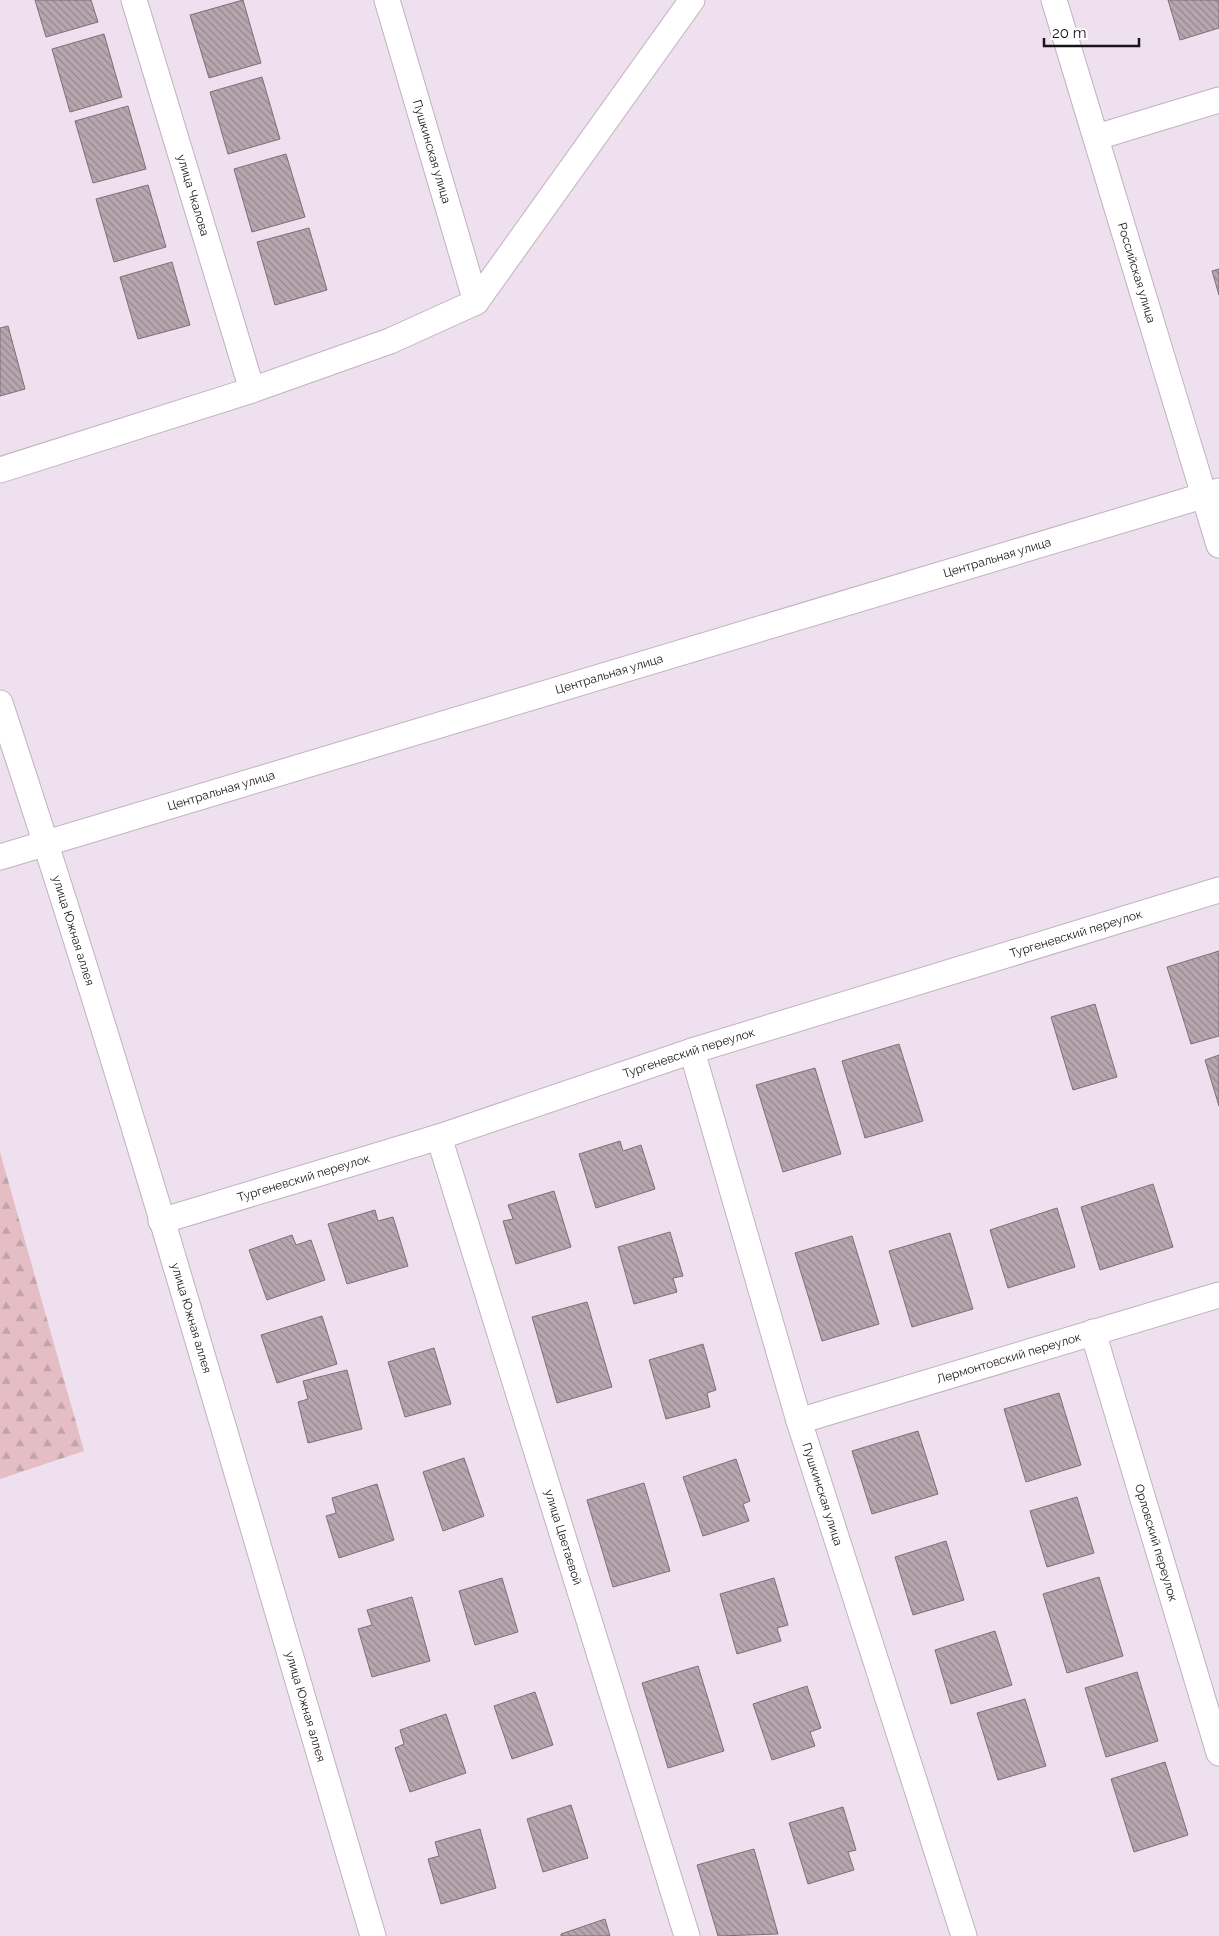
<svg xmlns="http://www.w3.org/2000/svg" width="1219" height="1936" viewBox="0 0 1219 1936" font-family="Raleway,sans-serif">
  <defs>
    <pattern id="forest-firs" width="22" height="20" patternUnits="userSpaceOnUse" patternTransform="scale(1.25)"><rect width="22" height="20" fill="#e4bdc5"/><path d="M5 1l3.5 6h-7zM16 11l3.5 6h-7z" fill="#c3a2a9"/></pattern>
    <pattern id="building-back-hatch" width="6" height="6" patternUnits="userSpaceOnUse" patternTransform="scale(1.25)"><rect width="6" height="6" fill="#b8a6af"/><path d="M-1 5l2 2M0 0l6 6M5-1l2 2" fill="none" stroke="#95868e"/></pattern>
  </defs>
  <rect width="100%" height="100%" fill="#eee0ee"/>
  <path fill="url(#forest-firs)" d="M0,1152L84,1451L0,1479Z"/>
  <g fill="url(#building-back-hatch)" stroke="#7f6e77">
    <path d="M35,0H91L98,22L46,37Z"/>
    <path d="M243,0L261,63L209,78L190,15Z"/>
    <path d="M1168,0H1219V28L1180,40Z"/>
    <path d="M104,34L122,97L70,112L52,49Z"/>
    <path d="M262,77L280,139L228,154L210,92Z"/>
    <path d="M128,106L146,169L93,183L75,121Z"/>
    <path d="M286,154L305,217L252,232L234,169Z"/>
    <path d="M148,185L166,247L114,262L96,199Z"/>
    <path d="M309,228L327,290L275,305L257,242Z"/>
    <path d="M172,262L190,325L138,339L120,277Z"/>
    <path d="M1219,269V295L1212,271Z"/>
    <path d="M8,326L25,389L0,396V328Z"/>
    <path d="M1219,951V1036L1191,1044L1167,967Z"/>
    <path d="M1095,1004L1117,1077L1073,1090L1051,1017Z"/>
    <path d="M899,1044L923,1121L865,1138L842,1061Z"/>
    <path d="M1219,1055V1106L1205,1060Z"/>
    <path d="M815,1068L841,1154L783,1172L756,1085Z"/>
    <path d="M620,1141L623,1151L641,1145L655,1189L596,1208L579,1154Z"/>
    <path d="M1153,1184L1173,1247L1100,1270L1081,1207Z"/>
    <path d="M554,1191L571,1247L516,1264L503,1221L513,1219L508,1205Z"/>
    <path d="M1057,1208L1075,1267L1008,1288L990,1230Z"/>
    <path d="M375,1210L378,1221L393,1217L408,1266L347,1284L328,1224Z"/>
    <path d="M670,1232L683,1276L673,1278L677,1292L634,1304L618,1247Z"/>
    <path d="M950,1233L973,1309L912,1327L889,1251Z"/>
    <path d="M292,1235L296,1245L311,1240L325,1280L267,1300L249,1250Z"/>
    <path d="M852,1236L879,1324L822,1341L795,1253Z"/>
    <path d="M587,1302L612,1387L557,1403L532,1317Z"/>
    <path d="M322,1316L337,1364L277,1383L261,1335Z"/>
    <path d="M703,1344L716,1390L707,1393L710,1407L666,1419L649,1360Z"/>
    <path d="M434,1348L451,1404L405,1417L388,1362Z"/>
    <path d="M347,1370L362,1429L308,1443L298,1402L308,1399L303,1381Z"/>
    <path d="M1059,1393L1081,1465L1026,1482L1004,1409Z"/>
    <path d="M918,1431L938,1494L872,1514L852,1451Z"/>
    <path d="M464,1458L484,1516L443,1531L423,1472Z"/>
    <path d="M736,1459L750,1501L743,1504L749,1521L703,1536L683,1477Z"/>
    <path d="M644,1483L670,1571L613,1587L587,1500Z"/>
    <path d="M377,1484L394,1540L339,1558L326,1516L336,1513L332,1498Z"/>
    <path d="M1077,1497L1094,1553L1047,1567L1030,1511Z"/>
    <path d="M946,1541L964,1600L913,1615L895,1557Z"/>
    <path d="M1099,1577L1123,1656L1067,1673L1043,1594Z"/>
    <path d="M502,1578L518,1632L475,1645L459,1591Z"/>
    <path d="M774,1578L788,1625L777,1628L781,1641L737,1654L720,1594Z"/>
    <path d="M412,1597L430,1661L372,1677L358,1629L372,1625L367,1610Z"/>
    <path d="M995,1631L1012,1685L951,1704L935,1650Z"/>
    <path d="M698,1666L724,1751L668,1768L642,1683Z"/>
    <path d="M1137,1672L1158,1741L1106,1757L1085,1688Z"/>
    <path d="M807,1686L821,1728L810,1732L815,1746L772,1760L753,1704Z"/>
    <path d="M535,1692L553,1745L512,1759L494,1706Z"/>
    <path d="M1025,1699L1046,1766L998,1780L977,1713Z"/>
    <path d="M446,1714L466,1773L410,1792L395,1748L404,1744L400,1730Z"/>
    <path d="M1165,1762L1188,1835L1134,1852L1111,1779Z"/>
    <path d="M571,1805L588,1858L543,1872L527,1819Z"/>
    <path d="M843,1807L856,1850L848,1852L854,1870L808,1884L789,1823Z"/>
    <path d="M480,1829L496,1888L441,1904L428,1859L439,1856L435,1842Z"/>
    <path d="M754,1849L778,1934L718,1936L697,1865Z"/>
    <path d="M605,1919L610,1936H561V1934Z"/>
  </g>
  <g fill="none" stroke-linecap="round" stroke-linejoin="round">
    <g stroke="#c0b2c0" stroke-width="27">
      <g id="street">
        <path id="s1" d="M134,0L252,390"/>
        <path id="s2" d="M387,0L476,302"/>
        <path id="s3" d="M1054,0L1219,545"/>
        <path d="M1097,137L1219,100"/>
        <path d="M0,470L252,390L390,341L476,302L692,0"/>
        <path id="s4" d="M0,703C135,1111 251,1525 373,1936"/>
        <path id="s5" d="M0,857L1219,491"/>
        <path id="s6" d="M692,1051L799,1421L964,1936"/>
        <path id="s7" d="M439,1137L687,1936"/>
        <path id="s8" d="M161,1221L439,1137L692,1051L1219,890"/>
        <path id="s9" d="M1093,1332L1219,1753"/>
        <path id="s10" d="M799,1421L1219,1295"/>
      </g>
    </g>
    <use href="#street" stroke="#fff" stroke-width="25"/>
  </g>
  <g text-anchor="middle" stroke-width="4.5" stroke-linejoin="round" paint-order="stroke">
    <g font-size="12" fill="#191419" stroke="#fff">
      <text dy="4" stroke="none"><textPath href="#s2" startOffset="158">Пушкинская улица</textPath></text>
      <text dy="4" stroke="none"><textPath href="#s1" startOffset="204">улица Чкалова</textPath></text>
      <text dy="4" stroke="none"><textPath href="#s3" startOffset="285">Российская улица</textPath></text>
      <text dy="4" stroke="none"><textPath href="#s5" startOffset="1041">Центральная улица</textPath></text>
      <text dy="4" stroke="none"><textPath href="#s5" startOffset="636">Центральная улица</textPath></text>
      <text dy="4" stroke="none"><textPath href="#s5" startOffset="231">Центральная улица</textPath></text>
      <text dy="4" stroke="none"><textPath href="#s4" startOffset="239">улица Южная аллея</textPath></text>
      <text dy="4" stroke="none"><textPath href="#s8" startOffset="959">Тургеневский переулок</textPath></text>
      <text dy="4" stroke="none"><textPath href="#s8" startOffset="554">Тургеневский переулок</textPath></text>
      <text dy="4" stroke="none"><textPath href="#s8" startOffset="149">Тургеневский переулок</textPath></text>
      <text dy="4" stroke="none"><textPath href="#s4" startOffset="644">улица Южная аллея</textPath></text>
      <text dy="4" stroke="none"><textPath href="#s10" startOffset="219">Лермонтовский переулок</textPath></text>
      <text dy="4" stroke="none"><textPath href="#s6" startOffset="462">Пушкинская улица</textPath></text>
      <text dy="4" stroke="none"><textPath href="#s7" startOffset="419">улица Цветаевой</textPath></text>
      <text dy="4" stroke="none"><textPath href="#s9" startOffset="220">Орловский переулок</textPath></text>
      <text dy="4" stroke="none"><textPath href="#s4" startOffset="1049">улица Южная аллея</textPath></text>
    </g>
  </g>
  <path d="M1044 38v8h95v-8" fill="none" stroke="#191419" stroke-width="2.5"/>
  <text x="1052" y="38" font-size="15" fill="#191419" stroke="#ffffff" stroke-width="4" paint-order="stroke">20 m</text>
</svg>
